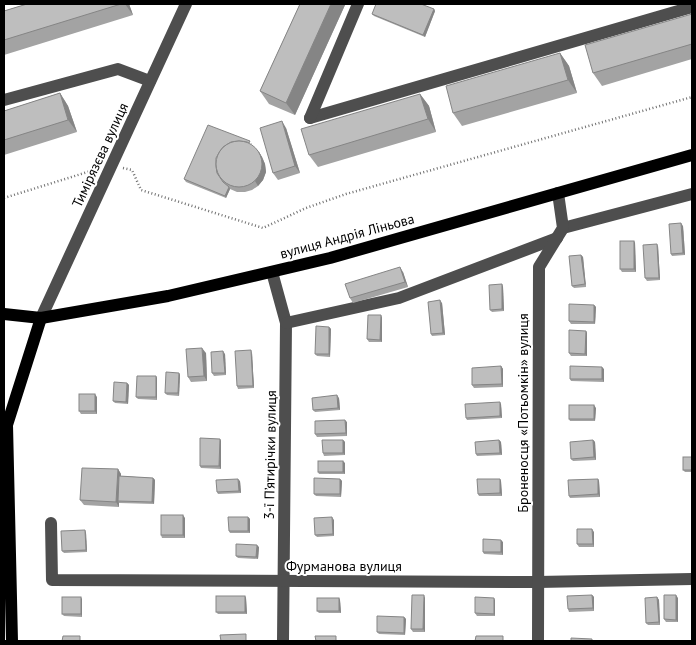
<svg xmlns="http://www.w3.org/2000/svg" width="696" height="645" viewBox="0 0 696 645" font-family="'PT Sans',sans-serif">
  <rect width="100%" height="100%" fill="#fff"/>
  <g fill="none" stroke-linecap="round" stroke-linejoin="round">
    <g stroke="#707070" stroke-width="2.5" stroke-dasharray="1 2.5" stroke-linecap="butt">
      <path d="M123,168L132,170L141,190L263,228L306,208L346,194L692,97"/>
      <path d="M4,198L94,170"/>
    </g>
    <g stroke="#4e4e4e" stroke-width="12">
      <path d="M4,100L118,69L150,81"/>
      <path d="M310,118L692,7"/>
      <path d="M310,118L358,4"/>
      <path d="M563,228L692,194"/>
      <path d="M272,272L286,323L283,641"/>
      <path d="M41,318L186,4"/>
      <path d="M286,323L399,298L557,238"/>
      <path d="M51,523L52,580L538,582L692,579"/>
      <path d="M538,641L539,267L563,228L558,193"/>
    </g>
    <g stroke="#000" stroke-width="12">
      <path d="M4,314L41,318L168,296L330,258L692,155"/>
      <path d="M12,641L7,425L41,318"/>
    </g>
  </g>
  <g fill="#a3a3a3">
    <path d="M27,4H129L133,15L4,55V11Z"/>
    <path d="M300,4H344L345,5L295,115L269,104L260,91Z"/>
    <path d="M434,9L435,11L425,37L374,16L372,14Z"/>
    <path d="M692,14V59L602,86L593,73Z"/>
    <path d="M560,53L569,66L577,93L462,126L453,113Z"/>
    <path d="M60,93L68,106L77,132L4,155V111Z"/>
    <path d="M420,94L429,106L436,132L318,167L309,155Z"/>
    <path d="M286,128L300,173L278,180L273,173Z"/>
    <path d="M252,143L251,145L259,152L262,157L265,164L266,172L263,180L258,186L252,190L245,192H237L230,189L226,198L186,182L184,179Z"/>
    <path d="M683,226L685,255L672,256L671,254Z"/>
    <path d="M634,241L635,243L636,272H622L620,269Z"/>
    <path d="M658,246L660,280L647,281L645,278Z"/>
    <path d="M581,255L583,257L586,287L574,288L572,286Z"/>
    <path d="M403,272L408,287L353,303L350,298Z"/>
    <path d="M502,284L503,287L504,311L492,312L490,310Z"/>
    <path d="M442,303L445,335L432,336L431,334Z"/>
    <path d="M594,305L596,307L595,324H571L569,321Z"/>
    <path d="M381,315L382,318V342H369L367,339Z"/>
    <path d="M329,327L331,329L330,357L317,356L315,354Z"/>
    <path d="M586,331L587,333V356H571L569,353Z"/>
    <path d="M206,353L207,381L191,382L188,377Z"/>
    <path d="M252,353L254,388L238,389L237,386Z"/>
    <path d="M225,354L226,375L214,376L212,373Z"/>
    <path d="M501,366L503,369V387L474,388L472,385Z"/>
    <path d="M604,369V382L571,381L570,379Z"/>
    <path d="M179,373L180,375L179,396L167,395L165,393Z"/>
    <path d="M156,376L157,378V400L138,399L136,397Z"/>
    <path d="M127,383L129,385L128,404L115,403L113,401Z"/>
    <path d="M97,397V414H81L79,411Z"/>
    <path d="M339,398L340,410L315,412L313,410Z"/>
    <path d="M501,404L502,418L467,420L466,418Z"/>
    <path d="M596,408L595,421H570L569,419Z"/>
    <path d="M347,422V436L317,437L315,434Z"/>
    <path d="M220,439L221,441V469L201,468L200,466Z"/>
    <path d="M343,440L345,442V455L324,456L323,453Z"/>
    <path d="M499,440L501,442L502,455L477,456L476,454Z"/>
    <path d="M593,440L595,442L596,460L573,461L571,459Z"/>
    <path d="M692,457V472H685L683,470Z"/>
    <path d="M345,463V474H319L318,472Z"/>
    <path d="M118,469L121,474V476L153,478L155,480L154,504L119,503V507L84,505L80,500Z"/>
    <path d="M340,479L342,481L341,497L316,496L314,494Z"/>
    <path d="M500,479L501,481L502,496H479L478,494Z"/>
    <path d="M598,479L599,481L600,497L570,498L569,496Z"/>
    <path d="M240,481L241,493L218,494L217,492Z"/>
    <path d="M248,517L250,519V533H230L229,531Z"/>
    <path d="M185,518V538H162L161,535Z"/>
    <path d="M334,520V536L317,537L315,535Z"/>
    <path d="M85,530L86,533L87,552L64,553L62,551Z"/>
    <path d="M594,532V547H579L577,544Z"/>
    <path d="M503,542V555L484,554L483,552Z"/>
    <path d="M259,547L258,559L238,558L236,556Z"/>
    <path d="M592,595L594,597V611L569,612L568,609Z"/>
    <path d="M245,596L246,598L247,614H218L216,612Z"/>
    <path d="M657,597L659,600L660,625H648L646,623Z"/>
    <path d="M339,598L340,600L341,613H319L317,611Z"/>
    <path d="M425,598V632H413L411,629Z"/>
    <path d="M678,598V622H666L664,619Z"/>
    <path d="M82,599V617L64,616L62,614Z"/>
    <path d="M495,600V616H477L475,613Z"/>
    <path d="M404,617L406,619L405,635L379,634L377,632Z"/>
  </g>
  <g fill="#858585">
    <path d="M125,4H129L133,15Z"/>
    <path d="M331,4H344L345,5L295,115L286,103Z"/>
    <path d="M434,9L435,11L425,37L423,35Z"/>
    <path d="M560,53L569,66L577,93L568,80Z"/>
    <path d="M60,93L68,106L77,132L68,120Z"/>
    <path d="M420,94L429,106L436,132L428,119Z"/>
    <path d="M282,121L286,128L300,173L295,166Z"/>
    <path d="M259,152L262,157L265,164L266,172L263,180L258,186L255,181Z"/>
    <path d="M229,187L230,189L226,198L225,196Z"/>
    <path d="M681,223L683,226L685,255L683,253Z"/>
    <path d="M634,241L635,243L636,272L634,269Z"/>
    <path d="M657,244L658,246L660,280L659,278Z"/>
    <path d="M581,255L583,257L586,287L585,284Z"/>
    <path d="M400,267L403,272L408,287L405,282Z"/>
    <path d="M502,284L503,287L504,311L502,309Z"/>
    <path d="M440,300L442,303L445,335L443,333Z"/>
    <path d="M594,305L596,307L595,324L594,322Z"/>
    <path d="M381,315L382,318V342L380,340Z"/>
    <path d="M329,327L331,329L330,357L329,354Z"/>
    <path d="M586,331L587,333V356L585,354Z"/>
    <path d="M202,348L206,353L207,381L204,376Z"/>
    <path d="M251,350L252,353L254,388L253,386Z"/>
    <path d="M223,351L225,354L226,375L225,373Z"/>
    <path d="M501,366L503,369V387L502,384Z"/>
    <path d="M602,367L604,369V382L602,379Z"/>
    <path d="M179,373L180,375L179,396L178,393Z"/>
    <path d="M156,376L157,378V400L156,397Z"/>
    <path d="M127,383L129,385L128,404L126,402Z"/>
    <path d="M95,394L97,397V414L95,411Z"/>
    <path d="M337,395L339,398L340,410L338,408Z"/>
    <path d="M500,402L501,404L502,418L500,416Z"/>
    <path d="M594,405L596,408L595,421L594,419Z"/>
    <path d="M345,420L347,422V436L346,433Z"/>
    <path d="M220,439L221,441V469L219,466Z"/>
    <path d="M343,440L345,442V455L343,453Z"/>
    <path d="M499,440L501,442L502,455L500,453Z"/>
    <path d="M593,440L595,442L596,460L594,457Z"/>
    <path d="M343,461L345,463V474L343,472Z"/>
    <path d="M118,469L121,474L120,501H118L119,503V507L116,502Z"/>
    <path d="M153,478L155,480L154,504L152,502Z"/>
    <path d="M238,479L240,481L241,493L239,491Z"/>
    <path d="M340,479L342,481L341,497L340,494Z"/>
    <path d="M500,479L501,481L502,496L500,493Z"/>
    <path d="M598,479L599,481L600,497L598,494Z"/>
    <path d="M183,515L185,518V538L183,535Z"/>
    <path d="M248,517L250,519V533L248,531Z"/>
    <path d="M332,517L334,520V536L333,534Z"/>
    <path d="M592,529L594,532V547L593,544Z"/>
    <path d="M85,530L86,533L87,552L86,550Z"/>
    <path d="M501,540L503,542V555L501,552Z"/>
    <path d="M257,545L259,547L258,559L256,557Z"/>
    <path d="M424,595L425,598V632L423,629Z"/>
    <path d="M592,595L594,597V611L593,608Z"/>
    <path d="M676,595L678,598V622L676,620Z"/>
    <path d="M245,596L246,598L247,614L245,612Z"/>
    <path d="M81,597L82,599V617L81,614Z"/>
    <path d="M657,597L659,600L660,625L659,622Z"/>
    <path d="M339,598L340,600L341,613L339,611Z"/>
    <path d="M494,598L495,600V616L494,614Z"/>
    <path d="M404,617L406,619L405,635L404,633Z"/>
  </g>
  <g fill="#bebebe" stroke="#858585">
    <path d="M27,4H121L4,40V11Z"/>
    <path d="M300,4H331L286,103L260,91Z"/>
    <path d="M376,4H421L434,9L423,35L372,14Z"/>
    <path d="M692,14V44L593,73L585,45Z"/>
    <path d="M560,53L568,80L453,113L446,86Z"/>
    <path d="M60,93L68,120L4,140V111Z"/>
    <path d="M420,94L428,119L309,155L301,129Z"/>
    <path d="M282,121L295,166L273,173L260,128Z"/>
    <path d="M208,125L250,141L249,143L247,142L239,141L231,142L223,147L220,151L216,158V166L217,173L223,182L229,187L225,196L184,179Z"/>
    <circle cx="239" cy="164" r="23"/>
    <path d="M681,223L683,253L671,254L669,224Z"/>
    <rect x="620" y="241" width="14" height="28"/>
    <path d="M657,244L659,278H645L643,245Z"/>
    <path d="M581,255L585,284L572,286L569,256Z"/>
    <path d="M400,267L405,282L350,298L345,284Z"/>
    <path d="M502,284V309L490,310L489,285Z"/>
    <path d="M440,300L443,333L431,334L428,302Z"/>
    <path d="M569,304L594,305V322L569,321Z"/>
    <path d="M368,315H381L380,340L367,339Z"/>
    <path d="M316,326L329,327V354H315Z"/>
    <path d="M569,330L586,331L585,354L569,353Z"/>
    <path d="M202,348L204,376L188,377L186,349Z"/>
    <path d="M251,350L253,386H237L235,351Z"/>
    <path d="M223,351L225,373H212L211,352Z"/>
    <path d="M501,366L502,384L472,385V368Z"/>
    <path d="M570,366L602,367V379H570Z"/>
    <path d="M166,372L179,373L178,393H165Z"/>
    <path d="M137,376H156V397H136Z"/>
    <path d="M114,382L127,383L126,402L113,401Z"/>
    <rect x="79" y="394" width="16" height="17"/>
    <path d="M337,395L338,408L313,410L312,398Z"/>
    <path d="M500,402V416L466,418L465,404Z"/>
    <rect x="569" y="405" width="25" height="14"/>
    <path d="M345,420L346,433L315,434V421Z"/>
    <path d="M200,438L220,439L219,466H200Z"/>
    <path d="M322,440H343V453H323Z"/>
    <path d="M499,440L500,453L476,454L475,442Z"/>
    <path d="M593,440L594,457L571,459L570,442Z"/>
    <rect x="683" y="457" width="9" height="13"/>
    <rect x="318" y="461" width="25" height="11"/>
    <path d="M82,468L118,469L116,502L80,500Z"/>
    <path d="M119,476L153,478L152,502L118,501Z"/>
    <path d="M314,478L340,479V494H314Z"/>
    <path d="M238,479L239,491L217,492L216,480Z"/>
    <path d="M477,479H500V493L478,494Z"/>
    <path d="M598,479V494L569,496L568,480Z"/>
    <rect x="161" y="515" width="22" height="20"/>
    <path d="M228,517H248V531H229Z"/>
    <path d="M332,517L333,534L315,535L314,518Z"/>
    <path d="M577,529H592L593,544H577Z"/>
    <path d="M85,530L86,550L62,551L61,531Z"/>
    <path d="M483,539L501,540V552H483Z"/>
    <path d="M236,544L257,545L256,557L236,556Z"/>
    <path d="M412,595H424L423,629H411Z"/>
    <path d="M592,595L593,608L568,609L567,596Z"/>
    <path d="M664,595H676V620L664,619Z"/>
    <rect x="216" y="596" width="29" height="16"/>
    <rect x="62" y="597" width="19" height="17"/>
    <path d="M475,597L494,598V614L475,613Z"/>
    <path d="M657,597L659,622L646,623L645,598Z"/>
    <rect x="317" y="598" width="22" height="13"/>
    <path d="M377,616L404,617V633L377,632Z"/>
    <path d="M246,634V641H221L220,635Z"/>
    <path d="M63,636H80V641H62Z"/>
    <path d="M315,636H336V641H316Z"/>
    <path d="M476,636H503V641H475Z"/>
    <path d="M571,638L592,639V641H571Z"/>
  </g>
  <g text-anchor="middle" stroke-width="4" stroke-linejoin="round" paint-order="stroke">
    <g font-size="14" fill="#000" stroke="#fff">
      <text transform="translate(100 155) rotate(-65)" y="5">Тимірязєва вулиця</text>
      <text transform="translate(347 236) rotate(-15)" y="5">вулиця Андрія Ліньова</text>
      <text transform="translate(523 413) rotate(-90)" y="5">Броненосця «Потьомкін» вулиця</text>
      <text transform="translate(270 455) rotate(-89)" y="5">3-ї П’ятирічки вулиця</text>
      <text x="344" y="571">Фурманова вулиця</text>
    </g>
  </g>
  <rect width="696" height="645" fill="none" stroke="#000000" stroke-width="10"/>
</svg>
